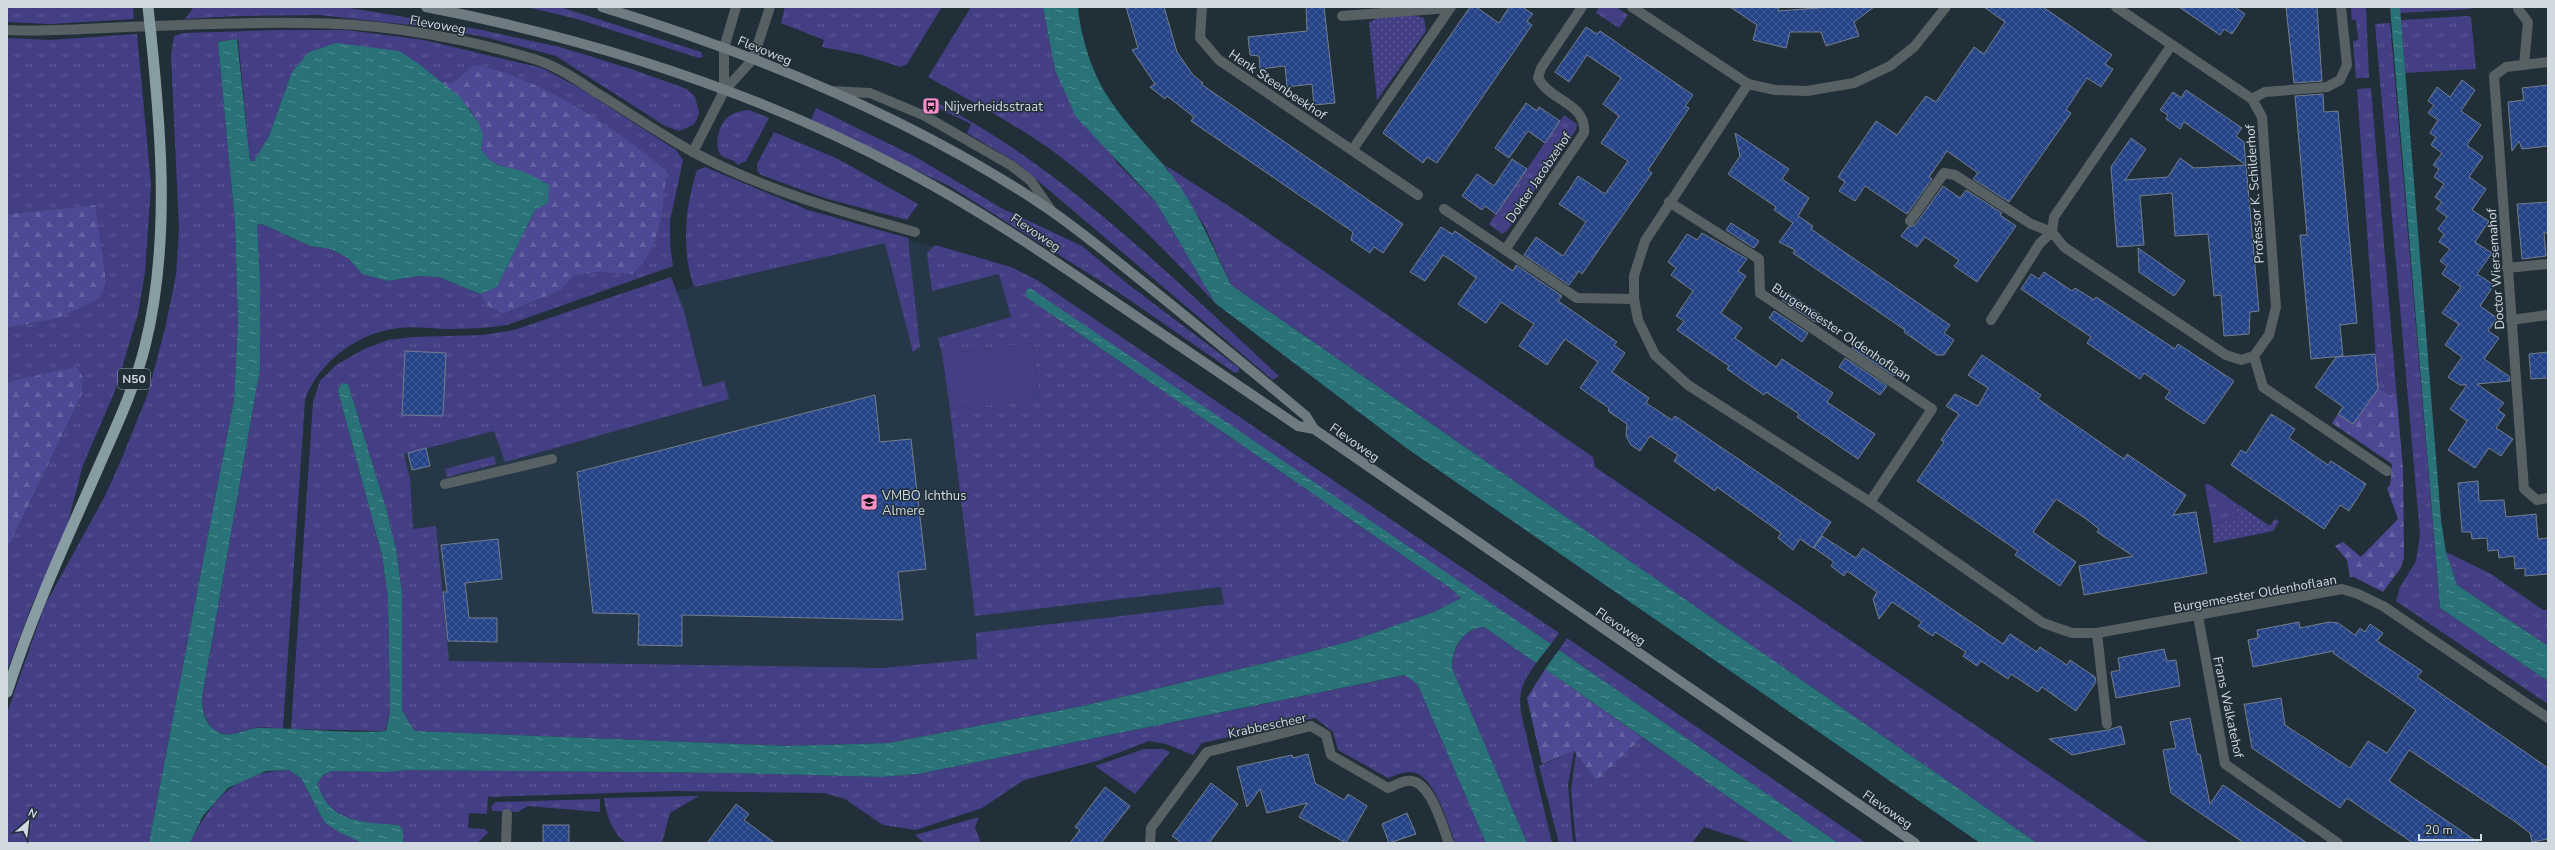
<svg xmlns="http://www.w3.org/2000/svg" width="2555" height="850" viewBox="0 0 2555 850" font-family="'Nunito Sans',sans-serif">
  <defs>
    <pattern id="grass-tufts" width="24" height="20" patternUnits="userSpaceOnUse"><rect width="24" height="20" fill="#443e84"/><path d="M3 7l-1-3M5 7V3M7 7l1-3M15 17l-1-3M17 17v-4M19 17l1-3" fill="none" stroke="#5e5995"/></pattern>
    <pattern id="forest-firs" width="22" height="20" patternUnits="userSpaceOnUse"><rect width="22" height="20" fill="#4e4994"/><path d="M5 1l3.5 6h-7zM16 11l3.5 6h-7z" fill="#6663a3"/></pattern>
    <pattern id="park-dots" width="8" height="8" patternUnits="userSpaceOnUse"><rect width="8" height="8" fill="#443e84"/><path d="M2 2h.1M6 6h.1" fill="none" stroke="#5e5995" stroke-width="1.8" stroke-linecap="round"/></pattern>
    <pattern id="water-ripples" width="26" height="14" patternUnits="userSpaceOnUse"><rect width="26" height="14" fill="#297378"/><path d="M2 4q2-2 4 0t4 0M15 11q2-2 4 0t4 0" fill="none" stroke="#518d91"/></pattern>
    <pattern id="building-cross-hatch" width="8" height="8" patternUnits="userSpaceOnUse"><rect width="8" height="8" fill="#254488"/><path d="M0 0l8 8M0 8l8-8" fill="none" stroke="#445e98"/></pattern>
  </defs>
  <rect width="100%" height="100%" fill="#212f39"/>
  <path fill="#263847" d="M899,237L1008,268L1368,649L416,709L404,454L494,430L708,403L677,291Z"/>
  <g fill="url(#grass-tufts)">
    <path d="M7,7H133L134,19L50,24L7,22Z"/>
    <path d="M194,7H344L477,29L560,47L631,69L687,89L695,97L699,112L697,119L693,125L679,131L665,126L556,56L489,38L438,28L319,15L237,16L185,19Z"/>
    <path d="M527,7H560L701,52L703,57L699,58L577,19Z"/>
    <path d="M785,7H942L907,64L901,67L859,54L822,47L824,40L781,23Z"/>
    <path d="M971,7H1043L1055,70L1118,164L1156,202L1215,303C1166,251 1116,199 1058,155C1018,125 972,102 928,77Z"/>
    <path d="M1599,7H1616L1628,15L1619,28L1596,13Z"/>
    <path d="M2351,7H2366L2369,78H2356L2353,41L2358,40L2356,20H2352Z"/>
    <path d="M2400,7H2471V9L2400,13Z"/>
    <path d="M2467,16L2471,17L2476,69L2405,73L2401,20Z"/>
    <path d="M2390,23L2440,608L2548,681V704L2396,601L2400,587L2416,561L2420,535L2375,24Z"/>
    <path d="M278,30H347L424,40L542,68L578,87L676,150L683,160L670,221V244L673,266L507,325C488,328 469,329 449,329C433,329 416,326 400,328C360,331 317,363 305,400L283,729C274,728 264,727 255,728C247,729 240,733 233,734C210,737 202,716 202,697L260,369L257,225L262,224L310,246L331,249L348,258L362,273L388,281L418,276L439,277L480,294L490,308L504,314L561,290L574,276L598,272L633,273L453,83L438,81L419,64L292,72L269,136L254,161H250L238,39L218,42L235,223L238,324L234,400L149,843H7V713L45,605L105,496L122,458L147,396L165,329L176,275L179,229L171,55L174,36L183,33Z"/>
    <path d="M137,34L151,184L145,273L138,314L115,391L83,465L65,534L32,605L7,671V550L82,394L83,377H34L7,382V328L55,319L95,205L7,214V38L51,40Z"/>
    <path d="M2371,88L2397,399L2378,388L2357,89Z"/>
    <path d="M932,100C1065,168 1170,276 1279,376L1273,380L1017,163L967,133L971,124L930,104Z"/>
    <path d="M816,108L914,156L1003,209L1082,246L1129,285L1239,368V372L1235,373L1121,294L951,187L811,120Z"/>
    <path d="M749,110L769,118L746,161L738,165C735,159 727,160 722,156C712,147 720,122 728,117C735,112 742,111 749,110Z"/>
    <path d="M1564,115L1577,124L1576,130L1507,231L1502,234L1489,224Z"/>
    <path d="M774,132L838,159L918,204L907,220L824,198L761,175L757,170V164Z"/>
    <path d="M1165,165L1247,218L1593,457L1595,467L2149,843H2037L1979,803L1231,285L1205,227Z"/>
    <path d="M705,167L808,210L908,238L920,347L913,352L885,243L694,287C681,250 685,207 697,170Z"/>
    <path d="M935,245L1011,267L1037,280L1559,633L1551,644L1026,290V297L1449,587L1461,598L1434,612L1351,641L1287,658L1083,706L888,743L786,746L414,731L402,710V592L396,549L386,508L348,384L341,383L338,391L382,555L388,598L390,712L385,731L291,729L313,402L320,381L336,365L364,349L388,340L414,337L482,335L514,330L671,277L684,311L703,387L724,381L729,399L505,462L494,431L404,454L410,479L413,529L436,526L449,661L883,668L977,659L976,633L1224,604L1221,587L975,616L950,409L1040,399L1033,343L942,354L938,338L1011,317L999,274L932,291L927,253Z"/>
    <path d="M494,456L496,464L447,477L445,469Z"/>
    <path d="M2207,483L2236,503L2238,519L2212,524L2205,486Z"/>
    <path d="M2446,552L2491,574L2543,610H2548V646L2457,585Z"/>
    <path d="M1484,627L1536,663C1523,682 1518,690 1521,713L1552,843H1527L1452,668C1453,648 1462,629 1484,627Z"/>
    <path d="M1567,638L1866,843H1838L1559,650Z"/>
    <path d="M1406,675L1418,685L1486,843H1455C1448,824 1434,771 1409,772C1402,772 1395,776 1388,778L1338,750L1333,732L1315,718L1202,743L1193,755L1166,744L1149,741L1097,761L1024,780L982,808L916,830L883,825L845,799L824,793L675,791L488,797L487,814L469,813L468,828L485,829L488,833L477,843H403V830L399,825C376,824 343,824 327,803C323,798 320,790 317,784L323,775L332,771L388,772L408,770L730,773L882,777L918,774Z"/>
    <path d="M1642,737L1795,843H1753L1704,827L1692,843H1576L1571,790L1576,754L1597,781Z"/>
    <path d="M1144,749H1163L1170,752L1135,794L1095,766Z"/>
    <path d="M1574,751L1568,785L1573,843H1559L1539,766Z"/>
    <path d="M289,770L301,778L325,823L362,843H190C213,798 235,772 289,770Z"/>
    <path d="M699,796L670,813L662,843H626C612,833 606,814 604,798Z"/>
    <path d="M600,799V812L528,806L518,812L492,811L491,807L496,802Z"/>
    <path d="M979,817L975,827L981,843H924L915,835Z"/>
  </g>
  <g fill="url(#forest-firs)">
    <path d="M474,65C540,77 616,129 667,171C661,211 663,244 633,274L598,272L574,276L561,290L504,314L490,308L480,294L497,287L535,210L548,203L506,168L488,160L481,149C486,119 461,98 438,81L453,83Z"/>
    <path d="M95,205L106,282L99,299L55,319L7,328V214Z"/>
    <path d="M76,367L83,377L82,394L7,550V382Z"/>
    <path d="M2378,388L2397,399L2403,470L2404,558L2400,569L2383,592L2354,577H2350L2347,560L2335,546L2343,542L2361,557L2398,519L2387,488L2390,485L2392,464L2332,423L2338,414L2353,424Z"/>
    <path d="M1545,669L1642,737L1597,781L1574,751L1542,764L1527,698Z"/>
  </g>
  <g fill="url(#park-dots)">
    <path d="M1412,15L1424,18L1426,31L1377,100L1369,23L1376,18Z"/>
    <path d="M2236,503L2270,526L2275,519L2279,521L2273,531L2214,543L2212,524L2238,519Z"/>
  </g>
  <path fill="#443e84" d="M1033,343L1040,399L950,409L942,354Z"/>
  <g fill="url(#water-ripples)">
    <path d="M1043,7H1078C1081,40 1093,76 1112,103C1132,133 1160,157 1181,188C1201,218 1215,252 1231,285L2037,843H1980L1405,447L1215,303L1156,202L1076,117L1055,70Z"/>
    <path d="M2390,7H2400L2441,520L2446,552L2457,585L2548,646V681L2440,608Z"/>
    <path d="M237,39L250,161H254L269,136L292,72L309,52L336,43L399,51L419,64L460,97L480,125L483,136L481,149C495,171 506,164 526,173C534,176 542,181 549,185L548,203L535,210L497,287L480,294L439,277L418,276L388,281L362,274L348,258L331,249L310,246L262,224L257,225L260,278V369L202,697C202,711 205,726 220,733C233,738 246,728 259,728C301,728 344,734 386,731L390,712L388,598L382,555L338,391L341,383L348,384L386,508L396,549L402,592V710L414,731L786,746L888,743L1083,706L1287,658L1351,641L1434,612L1461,598L1449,587L1026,297V290L1030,288L1551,644L1536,663L1484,627C1463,628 1452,648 1452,668L1527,843H1486L1418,685L1405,675L918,774L882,777L730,773L408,770L388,772L332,771L323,775L317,784C320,790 323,798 327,803C343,824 376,823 399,825L403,830V843H362L339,832L325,823L301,778L289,770L266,771L228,788L203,816L190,843H149L234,400L238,324L235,223L218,42Z"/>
    <path d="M1559,650L1838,843H1795L1760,819L1545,669Z"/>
  </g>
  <g fill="url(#building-cross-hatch)" stroke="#747d8d">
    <path d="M1126,7H1164L1177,52L1193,75L1203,83L1201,84L1403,224L1383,253L1374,247L1370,253L1351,240L1353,232L1191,121L1194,117L1167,96L1165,99L1150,87L1155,84L1132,50L1138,48Z"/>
    <path d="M1306,7H1324L1335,103L1314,105L1312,84L1287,87L1285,66L1260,69L1259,56L1250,55L1248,37L1307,31Z"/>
    <path d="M1470,7H1476L1499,23L1509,7H1522L1533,14L1527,21L1532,25L1437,163L1427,157L1423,163L1383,133Z"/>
    <path d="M1730,7H1779L1778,11L1831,7H1874L1854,22L1859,36L1826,46L1821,32H1790L1786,48L1753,40L1757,25Z"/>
    <path d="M1984,7H2043L2112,55L2105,64L2113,69L2101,87L2087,78L2066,110L2071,113L2009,202L1973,179L1978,173L1947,151L1929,177L1932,179L1907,214L1865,186L1855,201L1839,191L1845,182L1838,177L1876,121L1897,135L1926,96L1936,102L1974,47L1984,54L2005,22Z"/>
    <path d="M2179,7H2235L2245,14L2232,34L2224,29L2220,35Z"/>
    <path d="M2286,7H2317L2322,81L2294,83Z"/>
    <path d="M1586,27L1597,34L1600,31L1693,95L1685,106L1689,108L1648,170L1652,173L1582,274L1579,271L1569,285L1524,255L1536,237L1563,256L1586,222L1559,204L1569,190L1578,176L1605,194L1628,161L1601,143L1619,116L1603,104L1621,78L1587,55L1569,82L1555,72Z"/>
    <path d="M2462,80L2475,90L2461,111L2481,125L2467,145L2483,157L2469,177L2486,189L2472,210L2489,221L2475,242L2492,253L2477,274L2494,285L2480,306L2497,318L2488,331L2499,338L2484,359L2509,376L2510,381L2477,384L2504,403L2498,410L2505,415L2496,428L2513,439L2501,456L2489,448L2475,468L2448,450L2467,421L2450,409L2467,385H2460L2448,377L2462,357L2445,345L2459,324L2442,313L2461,287L2442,274L2447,266L2440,261L2450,249L2439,242L2444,234L2438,229L2447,217L2436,209L2442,202L2435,197L2444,184L2434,177L2439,169L2433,165L2442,153L2431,145L2436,137L2430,133L2438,120L2428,113L2434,105L2428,101L2437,87L2450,97Z"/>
    <path d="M2548,85V146L2522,149L2519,141L2512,151L2508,102L2524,100L2522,88Z"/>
    <path d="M2186,90L2242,128L2236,136L2244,142L2259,311L2250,312L2249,334L2224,336L2221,295L2214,296L2208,234L2175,236L2172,193L2140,196L2144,245L2117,247L2111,167L2131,138L2146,149L2125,180L2168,177L2180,158L2194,168L2246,165L2184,122L2180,129L2166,119L2168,115L2160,110L2173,92L2181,98Z"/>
    <path d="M2323,94L2324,112L2338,111L2357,323L2340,325L2343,356L2311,359L2300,235H2307L2295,96Z"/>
    <path d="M1526,103L1537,111L1539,107L1560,121L1545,143L1528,131L1509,158L1495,148Z"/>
    <path d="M1735,133L1789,169L1782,179L1809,198L1798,216L1813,226L1811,229L1950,325L1944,333L1954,340L1944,355H1937L1904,332L1905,330L1793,253L1795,250L1779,242L1793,223L1774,210L1776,207L1728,174L1740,156Z"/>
    <path d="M1512,159L1527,169L1496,214L1485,206L1482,210L1462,196L1477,174L1494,186Z"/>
    <path d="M1943,186L1960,198L1966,190L2002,213L2000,215L2016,226L1977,282L1954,266L1959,260L1925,237L1917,247L1901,236L1908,227L1915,225Z"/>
    <path d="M2548,202V233H2544L2546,256L2522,259L2517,204Z"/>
    <path d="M1731,223L1759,241L1754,248L1726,230Z"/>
    <path d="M1441,227L1452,234L1455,231L1513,271L1516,265L1562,296L1558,301L1617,342L1614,345L1625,353L1612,372L1649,398L1646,403L1672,420L1675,416L1831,522L1813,548L1800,539L1793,550L1778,538L1781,533L1717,487L1715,491L1700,480L1674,461L1678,455L1650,436L1640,451L1631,445L1626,436L1627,424L1608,411L1609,408L1580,388L1598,362L1565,339L1547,365L1519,346L1534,324L1517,313L1501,302L1486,323L1458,304L1476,278L1460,266L1443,255L1425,281L1410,272Z"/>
    <path d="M1702,233L1747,259L1738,271L1746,276L1721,313L1742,328L1735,338L1776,367L1782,359L1833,393L1827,402L1875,434L1858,459L1797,417L1799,414L1766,392L1764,395L1727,369L1729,366L1677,330L1684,321L1676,316L1693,291L1671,275L1676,268L1668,262L1687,234L1697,240Z"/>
    <path d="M2138,248L2185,281L2174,296L2139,272Z"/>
    <path d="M2044,272L2072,291L2075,288L2094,300L2096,297L2175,349L2178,344L2234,381L2204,424L2165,398L2170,391L2144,373L2140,379L2100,352L2087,343L2091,337L2021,289L2031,274L2039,279Z"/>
    <path d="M1787,292L1820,314L1815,322L1782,300Z"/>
    <path d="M1774,311L1808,333L1802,342L1769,318Z"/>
    <path d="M1857,342L1899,368L1894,376L1852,348Z"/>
    <path d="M405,351L446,353L443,416L402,415Z"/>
    <path d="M2548,352V378L2531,379L2529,354Z"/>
    <path d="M2375,354L2378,389L2353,424L2338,414L2343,407L2315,387L2336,357Z"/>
    <path d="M1982,355L2041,395L2038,399L2124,459L2127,454L2186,495L2173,515L2196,512L2207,573L2084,595L2079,566L2133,556L2097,532L2099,529L2085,518L2056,499L2033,532L2076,562L2060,586L2015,555L2018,551L1917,481L1944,442L1941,440L1959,414L1946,406L1955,394L1978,406L1988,388L1968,375Z"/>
    <path d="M1845,358L1887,386L1880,395L1839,367Z"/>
    <path d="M875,395L880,442L911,439L926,569L898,572L903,620L682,615V646L638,645L639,614L593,613L577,472Z"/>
    <path d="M2271,414L2295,429L2289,438L2328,465L2331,461L2366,484L2349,511L2340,505L2324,529L2231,465L2241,450L2246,453Z"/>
    <path d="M426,448L430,466L412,470L408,453Z"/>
    <path d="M2478,481L2479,501L2504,500L2506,517L2536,514L2538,539L2548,538V574L2525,576V568L2515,569L2514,556L2499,558L2498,550L2488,551L2487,538L2472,539L2471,532H2462L2458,483Z"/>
    <path d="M1822,536L1856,558L1863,548L2003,644L2010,634L2037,652L2040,647L2067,665L2070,660L2095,677L2096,682L2076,711L2042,687L2038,692L2011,674L2008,679L1981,661L1977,666L1963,656L1966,652L1935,632L1933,636L1925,631L1918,626L1922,622L1892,602L1879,619L1873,599L1877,592L1847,571L1844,576L1831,566L1834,562L1814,548Z"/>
    <path d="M498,539L502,579L465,583L469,618H497V642L448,641L443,592H447L441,545Z"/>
    <path d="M2299,622L2300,628L2329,622L2338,623L2355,635L2360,628L2365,632L2370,624L2383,633L2377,641L2422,671L2417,677L2548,768V839L2532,842L2530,833L2514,821L2409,750L2389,781L2479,843H2413L2347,798L2340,808L2252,748L2244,704H2247L2281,698L2285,725L2350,768L2368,741L2387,753L2416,710L2333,653L2334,651L2253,667L2248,640L2258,638L2257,630Z"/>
    <path d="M2164,649L2167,661L2176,660L2180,686L2116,698L2111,672L2120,670L2118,658Z"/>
    <path d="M2190,718L2197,754H2200L2210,804L2223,785L2307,843H2244L2171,793L2163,750L2176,748L2170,722Z"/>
    <path d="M2121,726L2125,744L2072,755L2049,739L2108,730Z"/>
    <path d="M1308,754L1315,783L1344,800L1348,794L1367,806L1346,843L1299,817L1307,803L1267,813L1260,789L1247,807L1237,767L1292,755L1293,758Z"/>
    <path d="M1211,783L1238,804L1209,843H1182L1172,836Z"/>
    <path d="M1105,787L1130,806L1101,843H1070L1080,830L1075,827Z"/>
    <path d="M736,804L749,814L744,820L775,843H707Z"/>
    <path d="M1407,813L1416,834L1389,843L1382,824Z"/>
    <rect x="543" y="825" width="26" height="18"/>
  </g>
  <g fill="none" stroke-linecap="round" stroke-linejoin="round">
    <g stroke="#576063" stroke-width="10">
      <path d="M2518,9L2528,22L2524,65"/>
      <path d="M832,91L870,93L925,116L1012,166L1031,181L1051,210"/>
      <path d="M1910,221L1944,173L1955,175L2031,224L2052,232"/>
      <path d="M2507,268L2548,264"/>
      <path d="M2511,320L2548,315"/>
      <path d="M445,484L552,459"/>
    </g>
    <g stroke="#576063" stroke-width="10">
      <path d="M1202,7L1200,38L1219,60L1418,195"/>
      <path d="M1632,7L1748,84L1775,90L1807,91L1854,83L1890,66L1914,47L1946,7"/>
      <path d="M2116,7L2252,99L2262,117L2276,307L2269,335L2254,356"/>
      <path d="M1342,16L1450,8"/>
      <path d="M7,30C47,32 86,29 126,27C185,25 245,22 303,23C381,23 460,37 534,59C557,66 577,80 597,93C630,113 661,135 695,153C764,190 840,211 915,232"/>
      <path d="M2171,46L2054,217L2052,232L2064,247L2226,355L2241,360L2254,356L2263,387L2387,471"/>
      <path d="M2548,62L2506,67L2494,76L2524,489L2537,500L2548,498"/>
      <path d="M1748,84L1645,241L1634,276V299L1638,320L1655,355L1688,385L1870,502L2043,623L2072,633H2097L2342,589L2358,594L2383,606L2548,718"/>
      <path d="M2252,99L2265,92L2327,87L2340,80L2347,65L2341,7"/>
      <path d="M1353,149L1451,7"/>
      <path d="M693,152L724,91"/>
      <path d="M1669,202L1759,259L1760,293L1932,409L1870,502"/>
      <path d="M1444,209L1577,298L1634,299"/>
      <path d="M1505,250L1584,133C1587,103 1551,102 1538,78L1541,68L1582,7"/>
      <path d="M1991,320L2040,243L2052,232"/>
      <path d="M2198,616L2225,764L2338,843"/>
      <path d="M2097,633L2107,724"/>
      <path d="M506,843L507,814"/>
      <path d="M1150,843L1151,828L1207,752L1311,726L1326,735L1331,755L1388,788C1394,786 1400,782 1406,781C1430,776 1442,826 1449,843"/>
    </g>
    <g stroke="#576063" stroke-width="10">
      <path d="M724,91L753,59L770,7"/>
      <path d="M724,91V48L736,7"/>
    </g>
    <g stroke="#6e7c82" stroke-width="10">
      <path d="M426,7C592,39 758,92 908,172C976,208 1040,251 1103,294C1169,338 1234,382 1298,426L1314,429L1915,843"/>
      <path d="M602,7C753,53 905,115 1038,202C1075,226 1109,255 1143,282C1198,326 1252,371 1306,416L1314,429"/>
    </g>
    <path stroke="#889ca4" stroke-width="11" d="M7,692C32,614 66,541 99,466C116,427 135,387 145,346C172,238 160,116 148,7"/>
  </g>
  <defs>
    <g id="bus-square" transform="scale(0.9)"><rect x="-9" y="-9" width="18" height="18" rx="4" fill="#f890cb" stroke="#212f39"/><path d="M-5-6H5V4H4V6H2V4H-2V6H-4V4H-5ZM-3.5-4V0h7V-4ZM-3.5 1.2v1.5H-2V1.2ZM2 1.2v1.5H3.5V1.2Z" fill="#111"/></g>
    <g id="school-square" transform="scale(0.9)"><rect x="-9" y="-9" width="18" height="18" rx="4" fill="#f890cb" stroke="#212f39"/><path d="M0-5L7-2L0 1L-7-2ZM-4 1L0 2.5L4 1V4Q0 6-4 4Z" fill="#111"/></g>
  </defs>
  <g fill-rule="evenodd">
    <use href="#bus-square" x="931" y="106"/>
    <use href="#school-square" x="869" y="502"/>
  </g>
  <g text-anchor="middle" stroke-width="3" stroke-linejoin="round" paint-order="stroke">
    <rect fill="#212f39" stroke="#9ca7af" stroke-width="1" x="118" y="369" width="32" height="20" rx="3"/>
    <g font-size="12" font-weight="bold" fill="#d1dae1">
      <text x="134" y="383">N50</text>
    </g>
    <g font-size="13" fill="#d1dae1" stroke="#212f39">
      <text transform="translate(438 24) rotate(10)" y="5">Flevoweg</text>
      <text transform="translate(765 50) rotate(22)" y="5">Flevoweg</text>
      <text transform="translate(1278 84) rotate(34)" y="5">Henk Steenbeekhof</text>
      <text transform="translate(1538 177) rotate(-56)" y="5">Dokter Jacobzehof</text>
      <text transform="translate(2254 194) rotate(-94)" y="5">Professor K. Schilderhof</text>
      <text transform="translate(1036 232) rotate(34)" y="5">Flevoweg</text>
      <text transform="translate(2495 269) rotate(-94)" y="5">Doctor Wiersemahof</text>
      <text transform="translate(1842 332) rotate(34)" y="5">Burgemeester Oldenhoflaan</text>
      <text transform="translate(1355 442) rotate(35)" y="5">Flevoweg</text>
      <text transform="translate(2255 593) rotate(-10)" y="5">Burgemeester Oldenhoflaan</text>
      <text transform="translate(1621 626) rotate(34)" y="5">Flevoweg</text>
      <text transform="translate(2229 707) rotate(78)" y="5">Frans Walkatehof</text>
      <text transform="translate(1267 725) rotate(-12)" y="5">Krabbescheer</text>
      <text transform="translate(1888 809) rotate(35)" y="5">Flevoweg</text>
    </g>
    <g font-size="13" fill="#d1dae1" stroke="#212f39" text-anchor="start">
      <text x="944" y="111">Nijverheidsstraat</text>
      <text x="882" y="500">VMBO Ichthus<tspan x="882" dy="15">Almere</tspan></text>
    </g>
  </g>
  <rect width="2555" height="850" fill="none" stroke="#d1dae1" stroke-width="16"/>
  <g transform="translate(28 822) rotate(28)" stroke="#212f39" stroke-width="3" paint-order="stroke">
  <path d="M0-3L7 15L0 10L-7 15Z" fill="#d1dae1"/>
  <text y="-6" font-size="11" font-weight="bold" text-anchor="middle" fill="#d1dae1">N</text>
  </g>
  <path d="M2419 834v6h62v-6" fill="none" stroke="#d1dae1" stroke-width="2"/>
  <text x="2425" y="834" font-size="12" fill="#d1dae1" stroke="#212f39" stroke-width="3" paint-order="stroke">20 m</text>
</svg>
